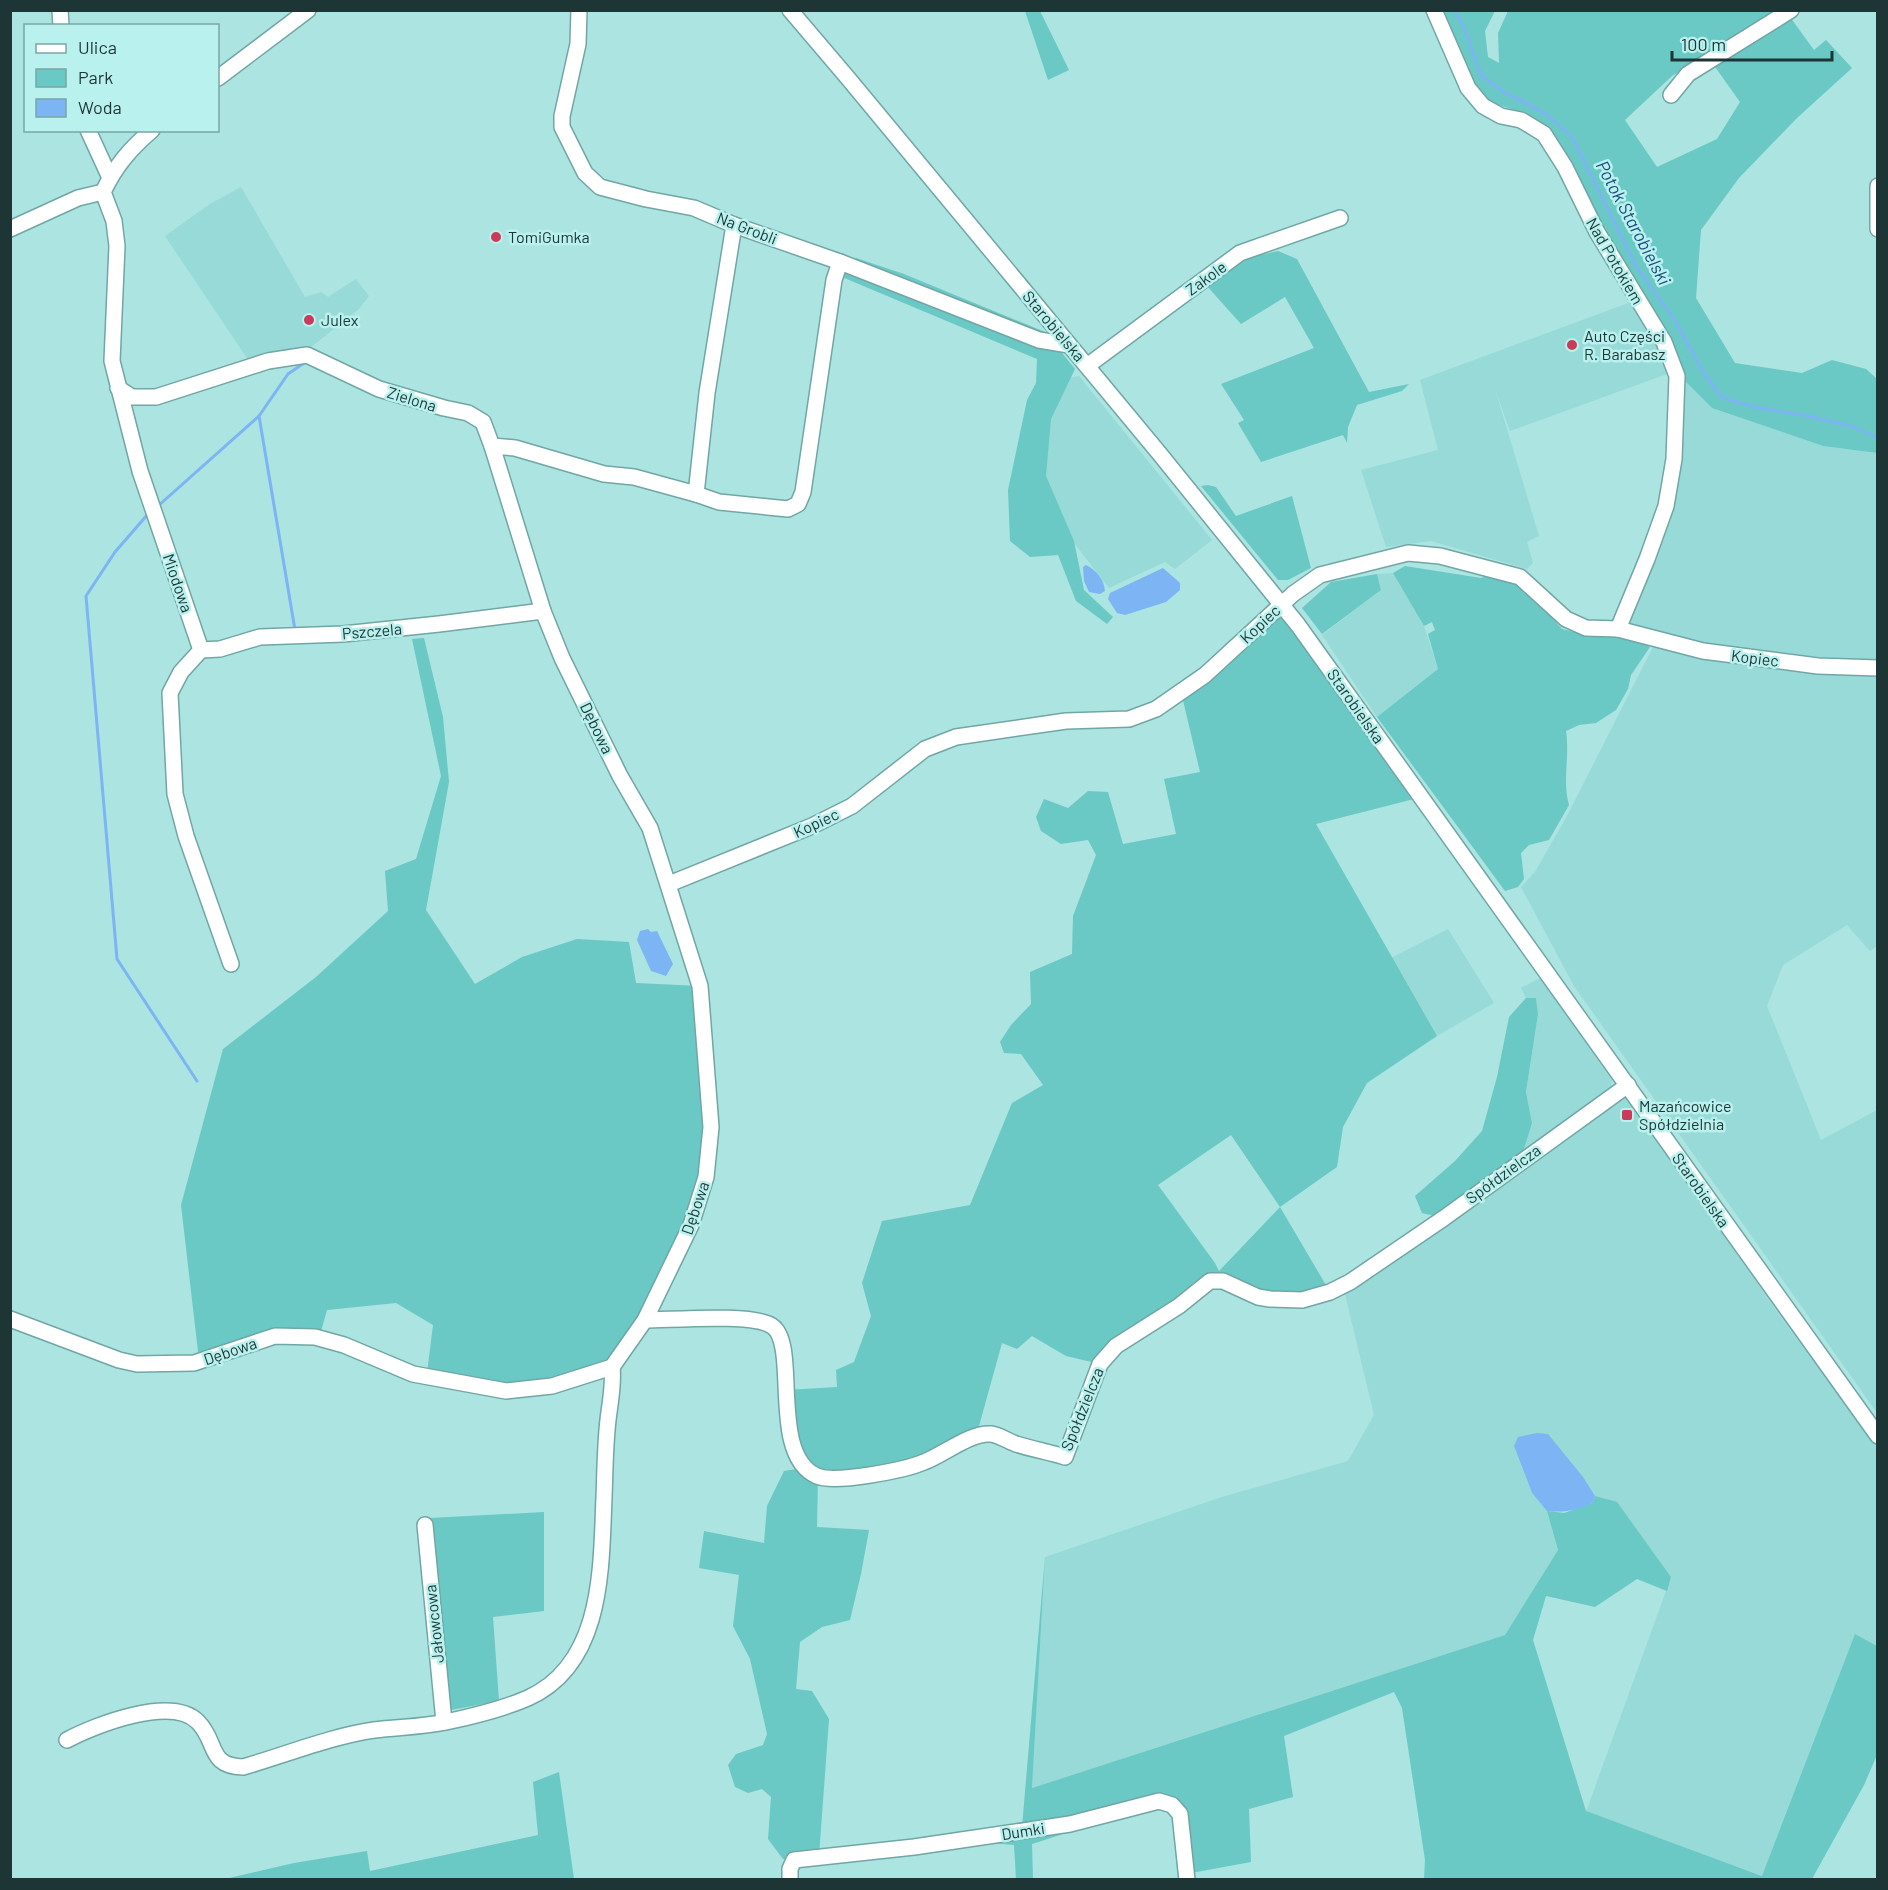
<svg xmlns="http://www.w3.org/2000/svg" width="1888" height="1890" viewBox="0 0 1888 1890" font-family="Barlow,sans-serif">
  <rect width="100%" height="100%" fill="#abe4e1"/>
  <g fill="#97dad7">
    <path d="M241,187L305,297L321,292L328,297L356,279L369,296L359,309L305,352L251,364L165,236L210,204Z"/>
    <path d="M1631,302L1656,339L1667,374L1510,431L1495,389L1539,536L1527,542L1533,563L1527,569L1431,541L1386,547L1361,470L1438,450L1420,380Z"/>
    <path d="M1079,376L1212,540L1175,569L1165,562L1109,588L1068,535L1044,481L1049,414L1064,379Z"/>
    <path d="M1681,377L1712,408L1823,446L1877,453V660L1820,657L1704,644L1628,625L1673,505L1681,462Z"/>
    <path d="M1393,573L1424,626L1438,669L1377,717L1322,635L1381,590L1377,574Z"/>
    <path d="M1654,645L1699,659L1827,671L1877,673V946L1870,951L1847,925L1783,965L1767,1006L1821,1140L1877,1110V1410H1875L1574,986L1521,887L1535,872L1568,814Z"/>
    <path d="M1448,929L1494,1003L1437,1036L1391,958Z"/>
    <path d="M1540,978L1612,1080L1611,1090L1552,1130L1520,1162L1532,1123L1526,1092L1538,1014L1536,998H1526L1521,988Z"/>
    <path d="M1626,1095L1780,1316L1877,1448V1646L1855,1634L1763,1876L1586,1812L1671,1577L1617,1503L1595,1496L1571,1463L1514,1446L1532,1493L1547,1511L1558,1550L1505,1635L1032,1788L1045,1557L1225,1496L1348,1461L1374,1415L1343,1286Z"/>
  </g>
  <g fill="#6ac8c5" fill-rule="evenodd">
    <path d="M1025,11H1040L1069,70L1048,80Z"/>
    <path d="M1441,11H1495L1485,31L1488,57L1499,63L1498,33L1508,11H1778L1768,19L1672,76L1625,120L1657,167L1717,139L1740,102L1713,64L1790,17L1814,50L1826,40L1852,68L1797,118L1739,178L1701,230L1696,298L1735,363L1802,373L1832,360L1866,369L1877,379V453L1823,446L1712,408L1681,377L1680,361L1670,339L1602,229L1549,131L1524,113L1492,103L1473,86Z"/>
    <path d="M1278,251L1297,259L1369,392L1409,384L1402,391L1357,405L1348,427L1347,443L1343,435L1261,462L1238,423L1244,420L1221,384L1314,348L1285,297L1241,324L1206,285L1245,258Z"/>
    <path d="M856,258L904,274L1045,332L1075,369L1051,419L1046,476L1074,541L1084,590L1113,617L1107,624L1076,601L1058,555L1030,557L1010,541L1008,490L1027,400L1036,383L1037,359L842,277Z"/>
    <path d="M1208,485L1216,487L1236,516L1292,496L1311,568L1288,580H1278L1201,486Z"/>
    <path d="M1405,566L1481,578C1497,572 1516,577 1524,594L1526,589L1562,629L1578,633L1621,637L1641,642L1650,647L1631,675L1628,689L1616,710L1596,723L1579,725L1566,731C1570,756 1562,781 1569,805L1549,840L1529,845L1521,853L1524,879L1518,887L1505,891L1377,717L1438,669L1428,634L1435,630L1432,622L1424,626L1393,573Z"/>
    <path d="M1377,574L1381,590L1322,634L1302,608L1331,582Z"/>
    <path d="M1282,616L1414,799L1316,824L1437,1036L1367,1083L1343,1127L1337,1167L1280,1207L1330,1292L1302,1300L1223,1281L1100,1364L1066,1356L1032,1336L1017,1349L1002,1343L979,1426L992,1434L924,1463L818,1477L817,1527L869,1530L861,1574L850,1620L822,1627L800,1642L796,1689L812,1691L829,1719L819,1856L783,1859L768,1839L771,1797L762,1789L748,1793L735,1787L728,1765L736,1754L763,1745L767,1734L750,1659L733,1626L739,1575L699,1568L704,1531L764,1543L767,1506L784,1471L804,1468L786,1390L837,1387L836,1370L854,1362L871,1316L862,1283L882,1221L970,1205L1012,1103L1043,1085L1021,1054L1004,1053L1000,1042L1011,1025L1031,1004L1030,972L1072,954L1073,916L1096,855L1088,840L1061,844L1041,831L1036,817L1044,799L1068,808L1088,791L1108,792L1123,844L1176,834L1164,779L1200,772L1181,692L1276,617ZM1231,1135L1280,1207L1219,1271L1215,1263L1158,1185Z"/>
    <path d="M424,638L443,717L449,782L426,910L475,984L522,957L577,939L629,942L636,983L700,986L711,1127L691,1225L612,1367L507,1388L427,1373L433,1325L396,1303L327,1310L320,1335L275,1332L199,1360L181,1205L223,1049L316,977L388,911L385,871L416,859L441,776L412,639Z"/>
    <path d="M1526,998H1536L1538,1014L1526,1092L1532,1123L1520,1162L1444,1218L1422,1213L1415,1196L1455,1161L1482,1131L1497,1077L1509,1017Z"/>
    <path d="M1595,1496L1617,1502L1671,1577L1667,1591L1637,1579L1595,1607L1546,1596L1533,1640L1586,1811L1762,1876L1855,1634L1877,1646V1755L1864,1785L1812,1879H1424L1425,1860L1402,1708L1394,1692L1284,1736L1293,1797L1249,1809L1251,1862L1191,1873L1174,1803L1071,1821L1022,1827L1045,1557L1032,1788L1505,1635L1558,1550L1547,1511L1564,1513L1593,1503Z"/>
    <path d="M544,1512V1611L493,1617L499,1701L451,1710L430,1518Z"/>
    <path d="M559,1772L574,1879H225L294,1863L367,1851L370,1871L538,1835L533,1782Z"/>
    <path d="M1068,1828L1060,1835L1032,1844L1033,1879H1016L1014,1845L991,1843Z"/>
  </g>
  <g fill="#7db4f3">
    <path d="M1086,565C1096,570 1104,579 1105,591L1100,594L1089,592L1084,581L1083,567Z"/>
    <path d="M1163,568L1180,583V590L1166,602L1125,615L1117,613L1108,599L1110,593Z"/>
    <path d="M648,929L651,932L657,931L673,964L666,976L651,971L637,940L640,931Z"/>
    <path d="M1537,1433L1548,1434L1583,1477L1595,1496L1593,1503C1577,1510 1565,1513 1547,1511L1532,1493L1514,1446L1518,1437Z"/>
  </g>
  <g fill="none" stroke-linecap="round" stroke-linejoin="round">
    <g stroke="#7db4f3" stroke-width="3">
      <path d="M1454,10L1463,25L1481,75L1502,91L1546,114L1572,137L1636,266L1674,319L1705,375L1723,398L1754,407L1803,415L1851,426L1878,438"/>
      <path d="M259,416L295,630"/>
      <path d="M158,506L259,416L288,374L307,361"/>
      <path d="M148,514L115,552L86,596L117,959L197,1081"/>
    </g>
    <g stroke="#70a7a5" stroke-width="18">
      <g id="minor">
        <path d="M60,10L61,26"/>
        <path d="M579,10L578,44L562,116V127L585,173L600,187L646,199L694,208L734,225L840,262L1039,340L1069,345"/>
        <path d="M790,10L847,77L1159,453L1298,625L1878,1436"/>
        <path d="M1434,10L1468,88L1483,106L1501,116L1521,120L1544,134L1565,167L1597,232L1664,342L1677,376L1674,459L1666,506L1647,559L1618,629"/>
        <path d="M218,78L308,10"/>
        <path d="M1671,95L1688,74L1791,10"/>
        <path d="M88,130L110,178"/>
        <path d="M1878,186V229"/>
        <path d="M103,192L114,221L117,246L112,361L140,471L201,650L181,672L170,693L175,794L186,836L231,964"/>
        <path d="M10,229L78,198L103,192C116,165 130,149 152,130"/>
        <path d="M1087,366L1240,253L1340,218"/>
        <path d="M118,388L132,397H156L268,361L307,355L379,389L444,408L468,413L483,422L492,446L515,448L604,474L634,477L696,494L707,393L734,225"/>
        <path d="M696,494L719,502L788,509L798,504L803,492L834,280L840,262"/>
        <path d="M201,650L220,649L260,637L343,634L439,624L543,611"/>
        <path d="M669,884L812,826L852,806L925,749L956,737L1066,721L1129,719L1156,709L1205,675L1293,594L1320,575L1408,553L1440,556L1520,577L1566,619L1586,628L1618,629L1703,651L1818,666L1878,668"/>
        <path d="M10,1319L119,1360L137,1364L194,1363L275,1336L315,1337L344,1345L413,1374L506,1391L552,1386L612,1367L645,1320L691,1225L706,1177L711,1127L700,986L650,828L620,776L562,658L543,611L492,446"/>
        <path d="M645,1320C672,1320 753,1313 772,1326C800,1344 768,1455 817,1476C835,1484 905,1470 924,1462C943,1455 971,1432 991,1434C999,1435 1008,1441 1016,1444C1032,1449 1049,1452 1065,1457L1100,1364L1116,1346L1179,1306L1210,1281H1223L1258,1297L1270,1299L1302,1300L1330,1292L1350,1282L1444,1218L1628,1085"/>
        <path d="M425,1525L444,1722"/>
        <path d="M67,1740C95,1725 172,1695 198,1722C218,1742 207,1766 243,1767C285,1755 332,1736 374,1730C398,1727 422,1727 446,1722C474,1716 503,1709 528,1698C604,1664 601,1567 604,1497C605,1472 605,1446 608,1420C610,1402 614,1385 612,1367"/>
        <path d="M790,1880V1869L794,1860L914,1847L1070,1824L1159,1801L1172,1805L1180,1814L1187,1880"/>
      </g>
    </g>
    <use href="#minor" stroke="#fff" stroke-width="15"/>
  </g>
  <g fill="#ca3b59" stroke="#b8f1ee" stroke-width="2">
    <circle cx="496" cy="237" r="6"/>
    <circle cx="309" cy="320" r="6"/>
    <circle cx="1572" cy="345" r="6"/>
    <rect x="1621" y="1109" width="12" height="12" rx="3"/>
  </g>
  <g text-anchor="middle" stroke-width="5" stroke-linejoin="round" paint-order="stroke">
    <g font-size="16" fill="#1d3534" stroke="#b8f1ee">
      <text transform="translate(747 228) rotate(21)" y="6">Na Grobli</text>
      <text transform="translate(1615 261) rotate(60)" y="6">Nad Potokiem</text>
      <text transform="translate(1206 278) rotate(-36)" y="6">Zakole</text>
      <text transform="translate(1054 326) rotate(50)" y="6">Starobielska</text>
      <text transform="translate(412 399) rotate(17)" y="6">Zielona</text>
      <text transform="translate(178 583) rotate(71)" y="6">Miodowa</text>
      <text transform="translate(1260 624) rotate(-43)" y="6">Kopiec</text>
      <text transform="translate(372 631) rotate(-5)" y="6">Pszczela</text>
      <text transform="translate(1755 658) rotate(7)" y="6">Kopiec</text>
      <text transform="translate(1356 706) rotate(55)" y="6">Starobielska</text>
      <text transform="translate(597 728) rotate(64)" y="6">Dębowa</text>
      <text transform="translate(816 823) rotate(-25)" y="6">Kopiec</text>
      <text transform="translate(1503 1174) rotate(-36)" y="6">Spółdzielcza</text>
      <text transform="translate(1701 1190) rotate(55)" y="6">Starobielska</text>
      <text transform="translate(695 1208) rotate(-71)" y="6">Dębowa</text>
      <text transform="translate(230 1351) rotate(-19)" y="6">Dębowa</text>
      <text transform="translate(1082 1409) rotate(-68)" y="6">Spółdzielcza</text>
      <text transform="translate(434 1624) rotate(-96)" y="6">Jałowcowa</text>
      <text transform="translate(1023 1831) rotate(-9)" y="6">Dumki</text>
    </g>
    <g font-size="16" fill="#1d3534" stroke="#b8f1ee" text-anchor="start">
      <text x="508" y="243">TomiGumka</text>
      <text x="321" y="326">Julex</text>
      <text x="1584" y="342">Auto Części<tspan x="1584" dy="18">R. Barabasz</tspan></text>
      <text x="1639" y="1112">Mazańcowice<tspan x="1639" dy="18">Spółdzielnia</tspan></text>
    </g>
    <g font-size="18" font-style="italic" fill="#1d4d7f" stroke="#b8f1ee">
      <text transform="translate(1633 223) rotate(62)" y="6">Potok Starobielski</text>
    </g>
  </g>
  <rect width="1888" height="1890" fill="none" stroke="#1d3534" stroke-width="24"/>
  <rect x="24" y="24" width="195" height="108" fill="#b8f1ee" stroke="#7aa6a4" stroke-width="1.5"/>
  <rect x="36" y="44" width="30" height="9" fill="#ffffff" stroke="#7aa6a4" stroke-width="1.5"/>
  <text x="78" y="54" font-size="18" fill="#1d3534">Ulica</text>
  <rect x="36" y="69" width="30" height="18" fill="#6ac8c5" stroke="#7aa6a4" stroke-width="1.5"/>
  <text x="78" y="84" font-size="18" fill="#1d3534">Park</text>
  <rect x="36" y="99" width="30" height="18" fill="#7db4f3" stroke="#7aa6a4" stroke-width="1.5"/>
  <text x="78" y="114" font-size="18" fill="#1d3534">Woda</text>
  <path d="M1672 51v9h160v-9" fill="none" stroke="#1d3534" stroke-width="3"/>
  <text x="1681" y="51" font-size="18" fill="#1d3534" stroke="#b8f1ee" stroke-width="4.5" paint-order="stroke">100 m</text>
</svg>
